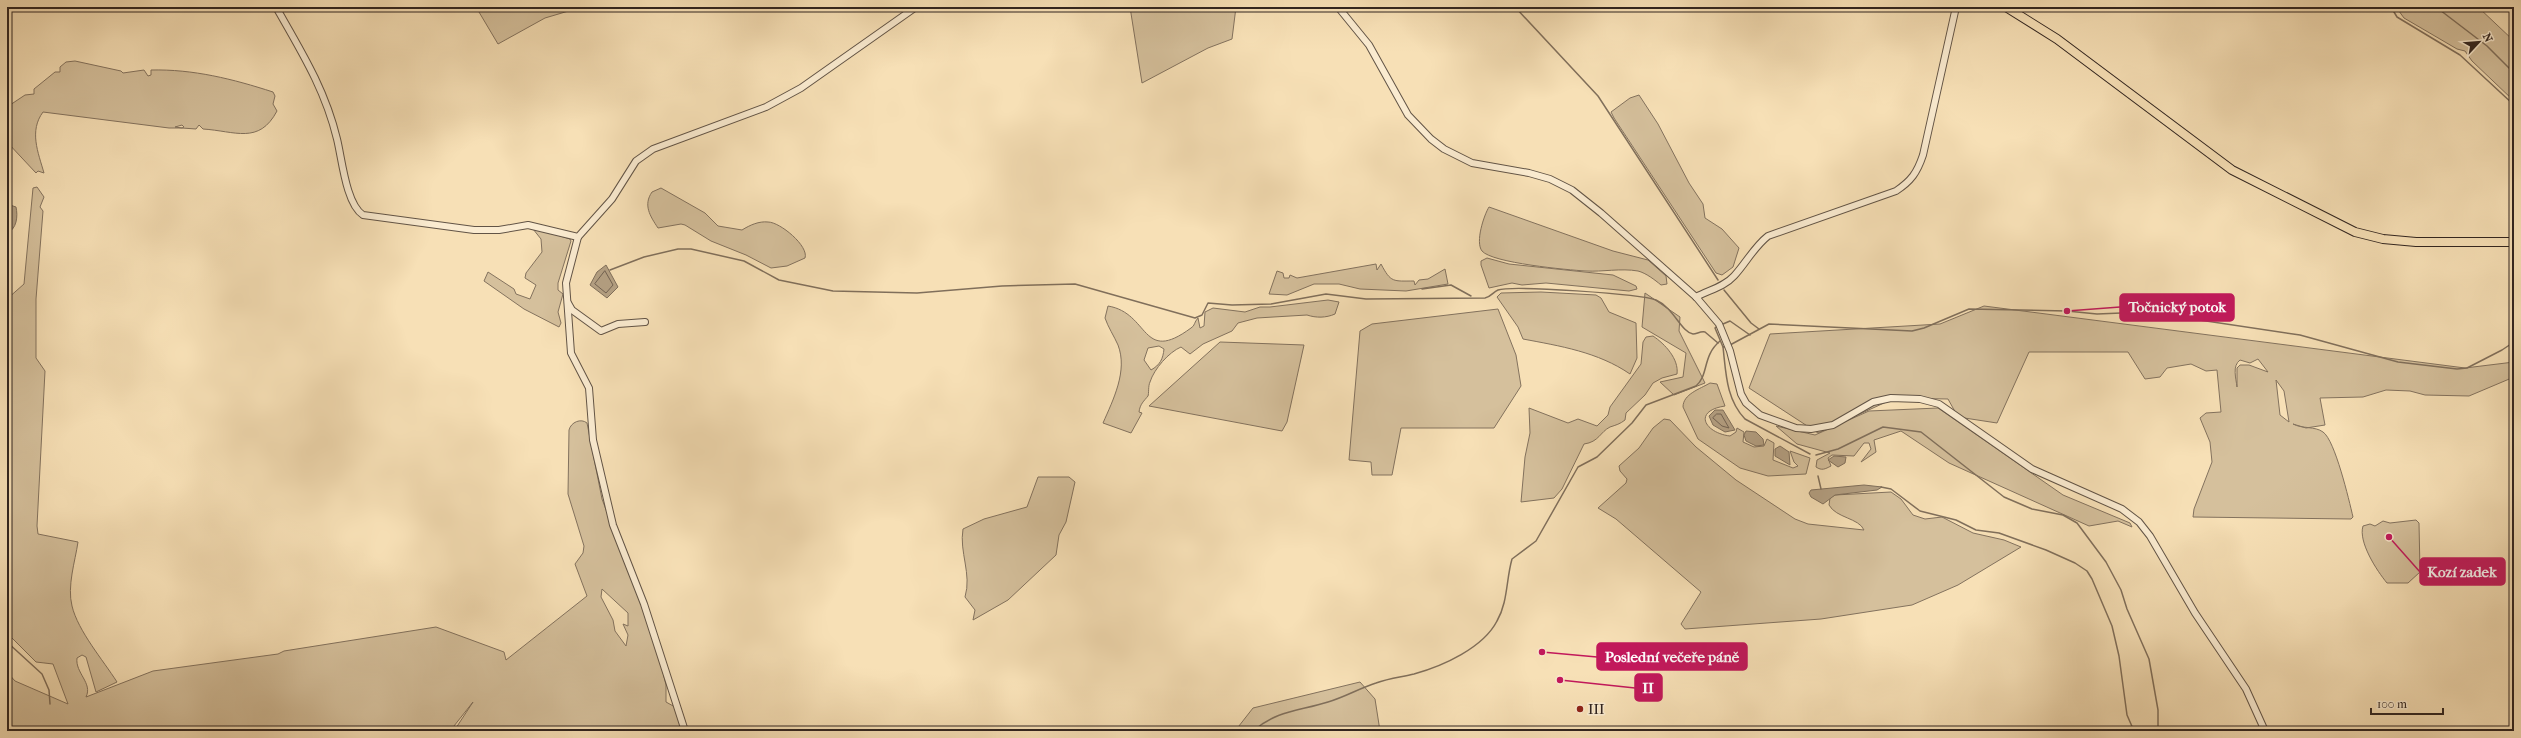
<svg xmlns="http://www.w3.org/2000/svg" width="2521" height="738" viewBox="0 0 2521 738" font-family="'IM FELL French Canon',serif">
  <rect width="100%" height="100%" fill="#f7e0b6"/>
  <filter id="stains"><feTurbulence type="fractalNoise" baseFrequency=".005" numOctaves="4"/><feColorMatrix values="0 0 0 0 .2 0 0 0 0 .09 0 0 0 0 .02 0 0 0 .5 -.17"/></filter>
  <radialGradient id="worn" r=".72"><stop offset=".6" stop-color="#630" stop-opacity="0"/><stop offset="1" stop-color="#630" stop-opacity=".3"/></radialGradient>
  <g fill="#d5c09c" stroke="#83725e" fill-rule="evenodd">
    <path d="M476,7H582L545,18L498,44Z"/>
    <path d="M1130,7H1236L1232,39L1208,48L1142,83Z"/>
    <path d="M2396,7H2478L2514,41V101L2472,61L2465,51L2457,49L2404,18Z"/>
    <path d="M75,61L121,71L123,73L144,70L148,76L151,75V70C193,69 233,79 273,92L275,96L273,104L277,111C259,145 235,131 203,129L199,125L196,129L182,128L184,127L182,125L175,127L182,128H169L43,112C29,131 38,152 44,173L38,171L36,173L7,142V107L25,95L34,94V89L55,72H60V67L66,62Z"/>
    <path d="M1639,95L1658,124L1689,183L1703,204L1705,218L1722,229L1739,248L1733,267L1722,275L1716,273L1614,118L1611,112L1630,98Z"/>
    <path d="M37,187L44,197L40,207L43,211L36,299V358L45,371L37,526L38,534L78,542C75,562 67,586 72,606C78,631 103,660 117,682L96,692L86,657L82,655L77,658C75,673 93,683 86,697L153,671L278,654L284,651L436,627L504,652L506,660L587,596L575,564L583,553L584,546L568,494L569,430C571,422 581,418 587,423L602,499L656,643L666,685V702L675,707L686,731H454L473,702L450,731H7V672L15,681L68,704L53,664L36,662L7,633V299L24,284L33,188ZM602,589L628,613V626L623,624L628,635L626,646L615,631L613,620L601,597Z"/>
    <path d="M661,188L705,213L718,226L742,230C750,225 759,221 768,222C780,222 809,246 805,258L787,266L771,268L746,255L711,241L685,225L681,224L658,228C650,216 643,205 652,192Z"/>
    <path d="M1489,207L1613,251L1648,260L1666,276L1667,284L1661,285C1655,280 1646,273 1638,271C1621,268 1602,272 1586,271C1568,270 1492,263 1482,251C1475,242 1484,215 1489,207Z"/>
    <path d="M535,228L570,239L571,241L558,283V290L563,294L558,312L561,323L559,327L524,309L484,281L488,272L514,289L516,294L530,299L536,285L525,278L526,273L542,252L541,239L533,229Z"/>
    <path d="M1487,258L1509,264L1613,275L1636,286L1637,289L1629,291L1546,283L1522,285L1512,283L1489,288L1481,265V261Z"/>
    <path d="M1376,264L1377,270L1381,264C1391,283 1393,281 1414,281L1415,285L1419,280L1428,279L1445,269L1448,284L1406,291L1360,289L1339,284H1314L1287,295L1269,294L1277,271L1283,273L1284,278H1289L1290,275L1297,278Z"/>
    <path d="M1541,292L1596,295L1601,298L1609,312L1636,323L1637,358L1630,374C1598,352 1560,346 1523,339L1518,327L1497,297L1501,293Z"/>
    <path d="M1645,293L1680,317L1679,331L1705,383L1674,395L1660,382L1683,377L1686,353L1642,327Z"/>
    <path d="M1328,300L1339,302L1335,314C1326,318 1316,318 1307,315L1257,318L1238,323L1232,331L1203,344L1190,354L1181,347C1169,352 1154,369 1150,382C1148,386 1149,394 1148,396C1144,401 1140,404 1139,412L1142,413L1131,433L1103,423C1113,400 1128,371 1118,345C1114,336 1108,327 1105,318L1108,306C1150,313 1141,365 1191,328C1195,326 1194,322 1198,318L1200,328L1204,326L1205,312L1213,308L1245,312L1260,307H1270ZM1159,346L1164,349C1163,359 1160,365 1151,370L1144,360L1148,348Z"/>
    <path d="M1984,306L2465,368L2514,362V377L2469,396L2425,395L2410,391L2386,390L2363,397L2320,398L2325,425L2306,428L2293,424C2302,429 2315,426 2323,432C2335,440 2349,500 2353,517L2351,519L2193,517L2194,509L2212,462L2210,442L2200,418L2206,413L2221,412L2217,370L2206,371L2191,364L2167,368L2160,377L2145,379L2128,352H2029L1997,423L1958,417L1948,399L1895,398L1818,433L1749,388L1770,334L1940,324ZM2258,359L2268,372L2249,365H2240L2237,368V387C2236,378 2232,366 2240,360L2250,363ZM2276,380L2284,391L2289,422L2280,415Z"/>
    <path d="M1498,309L1516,355L1521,386L1494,428H1401L1392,475H1372L1371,462L1349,460L1360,331L1372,324Z"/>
    <path d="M1653,336C1665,344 1679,359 1677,374L1662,378L1653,383L1645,395L1626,413L1625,420C1620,424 1616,425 1610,427C1600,432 1599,442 1584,444L1562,489L1554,498L1521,502L1525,457L1530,433L1529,408L1568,423L1578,419L1597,426L1608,415L1610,407L1641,364L1643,342L1646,337Z"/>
    <path d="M1220,342L1304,345L1287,422L1282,431L1149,406Z"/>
    <path d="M1710,383L1717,384L1725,406C1692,411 1705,433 1730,436L1736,432L1737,428L1744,432L1743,442L1754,447L1764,446L1767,439L1774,443L1773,460L1793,468L1798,466L1794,462L1790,451L1810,458L1806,474L1768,476L1740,468L1698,439L1683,407C1683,394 1700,389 1710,383Z"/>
    <path d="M1938,408L2063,495L2130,523L2132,527L2118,521L2089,526L1949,463L1901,431L1874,440L1876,452L1861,462L1871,449L1869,443H1864L1854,456L1832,455L1828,458L1831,466C1825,469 1822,471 1816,467L1817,460L1830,453L1797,444L1776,426L1815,435L1869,411Z"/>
    <path d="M1664,419L1670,420L1696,447L1736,480L1795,519L1808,524L1864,530C1859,518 1836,518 1829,505L1830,498L1835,495L1891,492L1901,499L1913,515L1925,519L1942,517L1973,533L2004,540L2021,547L1958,585L1912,605L1821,619L1685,629L1681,624L1701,592L1616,519L1598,508L1626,483L1627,479L1620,471L1619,466L1639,448L1653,428Z"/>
    <path d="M1038,477H1069L1075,482L1066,522L1059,535L1056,555L1008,600L973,620L975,610L965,597C972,574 959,552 963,529L984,519L1027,507Z"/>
    <path d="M2416,520L2419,523L2420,572L2408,583H2387C2377,571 2358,542 2363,526L2370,524L2375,526L2383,521L2390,523Z"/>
    <path d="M1360,682L1375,699L1380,731H1235L1253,708Z"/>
  </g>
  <g fill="#b4a083" stroke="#806f5b">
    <path d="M7,204L16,207C18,216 17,229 7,233Z"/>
    <path d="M606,265L618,287L607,298L590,285L597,272Z"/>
    <path d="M1715,410H1723L1735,430L1725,432L1713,425L1709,416Z"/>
    <path d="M1746,431L1756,432L1763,439L1764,445L1756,446L1746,441L1744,435Z"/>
    <path d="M1780,446L1789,452L1790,465L1775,456V449Z"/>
    <path d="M1834,456L1846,457L1845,463L1838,467L1828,460Z"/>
    <path d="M1864,485L1882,487L1877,490L1835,495L1823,504L1811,497L1809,493L1811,490Z"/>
  </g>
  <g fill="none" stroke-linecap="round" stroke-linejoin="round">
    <g stroke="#726252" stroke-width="1">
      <path d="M605,271L613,285L606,293L595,284Z"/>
      <path d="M1717,414H1721L1729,428L1722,426L1713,418Z"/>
    </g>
    <g stroke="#806f5b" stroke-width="1.5">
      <path d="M1515,7L1598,96L1718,280"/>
      <path d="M2391,7L2397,17L2460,55L2514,105"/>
      <path d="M2436,7L2487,46L2514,73"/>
      <path d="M610,270L644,257L678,249H691L744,261L779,280L833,291L917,293L1002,286L1075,284L1195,318L1202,315L1208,303L1232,305L1271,304L1326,294L1366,299L1485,298C1491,297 1493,292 1498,290C1512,285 1641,294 1656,300C1674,308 1681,332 1693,334C1697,334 1700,331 1705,332L1718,343"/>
      <path d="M1422,289L1451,285L1471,296"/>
      <path d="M1724,290L1751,323L1759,329"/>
      <path d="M1723,324L1730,321L1750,335"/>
      <path d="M1716,327L1715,328L1723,347"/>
      <path d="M1730,345L1769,324L1912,331L1924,328L1969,309L2067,311L2097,314L2146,312L2300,335L2398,362L2457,369L2467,368L2502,350L2514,342"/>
      <path d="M1727,346L1723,347C1726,373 1726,399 1745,419L1810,454"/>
      <path d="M1816,455L1838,449L1883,427L1921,432L2004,497L2032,509L2063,515L2077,523L2106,562L2121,590L2127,609L2149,659L2158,710V731"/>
      <path d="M1818,476L1821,489"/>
      <path d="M1881,487L1891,489L1920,511L1956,520L1976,530L1999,533L2046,550L2075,563L2087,571L2092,579L2112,626L2119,656L2127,715L2134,731"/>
      <path d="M7,642L42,674L49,690L50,704"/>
      <path d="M1253,731C1277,710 1300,711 1328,702C1345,697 1360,688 1376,683C1389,678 1402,677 1414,674C1443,666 1483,648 1497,621C1508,602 1506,580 1512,559L1536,541L1578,467L1597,457L1632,423L1646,405L1696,386C1709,375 1702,356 1720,341"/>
    </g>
    <g stroke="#625446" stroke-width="8">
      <g id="minor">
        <path d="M276,7C301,51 325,89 337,139C342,159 346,204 363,215L474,230H499L528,225L578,237L612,199L636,161L653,149L766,107L801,88L916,7"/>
        <path d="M1338,7L1369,45L1408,115L1431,139L1444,149L1472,163L1529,173L1550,179L1572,190L1601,213L1696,297L1719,324L1730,351L1741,394L1746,403L1760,415L1796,428L1811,429L1833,425L1873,402L1891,398L1920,399L1939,404L2032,469L2122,509L2139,522L2150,536L2195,613L2246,689L2265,731"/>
        <path d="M578,237L566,283L571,353L589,388L593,440L613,525L644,604L685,731"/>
        <path d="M1696,297C1709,290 1724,287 1734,276C1746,263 1754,247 1768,236L1896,191C1911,181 1917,173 1923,155L1956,7"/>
        <path d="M568,303L572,310L601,331L618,324L645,322"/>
      </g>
    </g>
    <g stroke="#312520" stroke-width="10">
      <path id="major" d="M2006,7L2057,39L2232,170L2355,232L2383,239L2416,242H2514"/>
    </g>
    <use href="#minor" stroke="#faebd0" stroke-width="6"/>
    <use href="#major" stroke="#f7e0b6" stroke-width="8"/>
  </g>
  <circle fill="#8f2418" stroke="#faebd0" stroke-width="1.5" cx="1580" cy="709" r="4"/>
  <g text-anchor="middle" stroke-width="3" stroke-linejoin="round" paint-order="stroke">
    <g font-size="14" fill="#312520" stroke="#faebd0" text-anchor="start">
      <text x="1588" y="714">III</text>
    </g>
  </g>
  <path fill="none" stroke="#c2185b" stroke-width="1.5" d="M2067 311L2120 307M2389 537L2420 572M1542 652L1597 657M1560 680L1635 688"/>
  <g fill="#c2185b" stroke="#faebd0" stroke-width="1.5">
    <circle cx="2067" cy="311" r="4"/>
    <circle cx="2389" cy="537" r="4"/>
    <circle cx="1542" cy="652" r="4"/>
    <circle cx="1560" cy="680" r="4"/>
  </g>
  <g fill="#c2185b" stroke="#c2185b" stroke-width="1.5">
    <rect x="2120" y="294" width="114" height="27" rx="4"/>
    <rect x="2420" y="558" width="85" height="27" rx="4"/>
    <rect x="1597" y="643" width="150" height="27" rx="4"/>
    <rect x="1635" y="674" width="27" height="27" rx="4"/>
  </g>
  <g font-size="15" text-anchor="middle" font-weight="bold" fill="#fff">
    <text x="2177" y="312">Točnický potok</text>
    <text x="2462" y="577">Kozí zadek</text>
    <text x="1672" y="662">Poslední večeře páně</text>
    <text x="1648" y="693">II</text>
  </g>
  <rect width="2521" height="738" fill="none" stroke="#f7e0b6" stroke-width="24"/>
  <rect x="8" y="8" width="2505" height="722" fill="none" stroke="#312520" stroke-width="2"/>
  <rect x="12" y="12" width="2497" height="714" fill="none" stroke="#312520"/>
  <g transform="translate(2479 42) rotate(64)" stroke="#faebd0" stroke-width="3" paint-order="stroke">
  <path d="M0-3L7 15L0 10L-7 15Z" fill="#312520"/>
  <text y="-6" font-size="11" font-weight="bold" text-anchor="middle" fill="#312520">N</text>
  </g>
  <path d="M2371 708v6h72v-6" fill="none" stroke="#312520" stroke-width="2"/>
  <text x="2377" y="708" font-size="12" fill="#312520" stroke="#faebd0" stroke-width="3" paint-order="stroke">100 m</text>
  <rect width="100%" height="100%" filter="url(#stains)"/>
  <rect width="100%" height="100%" fill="url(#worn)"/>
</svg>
